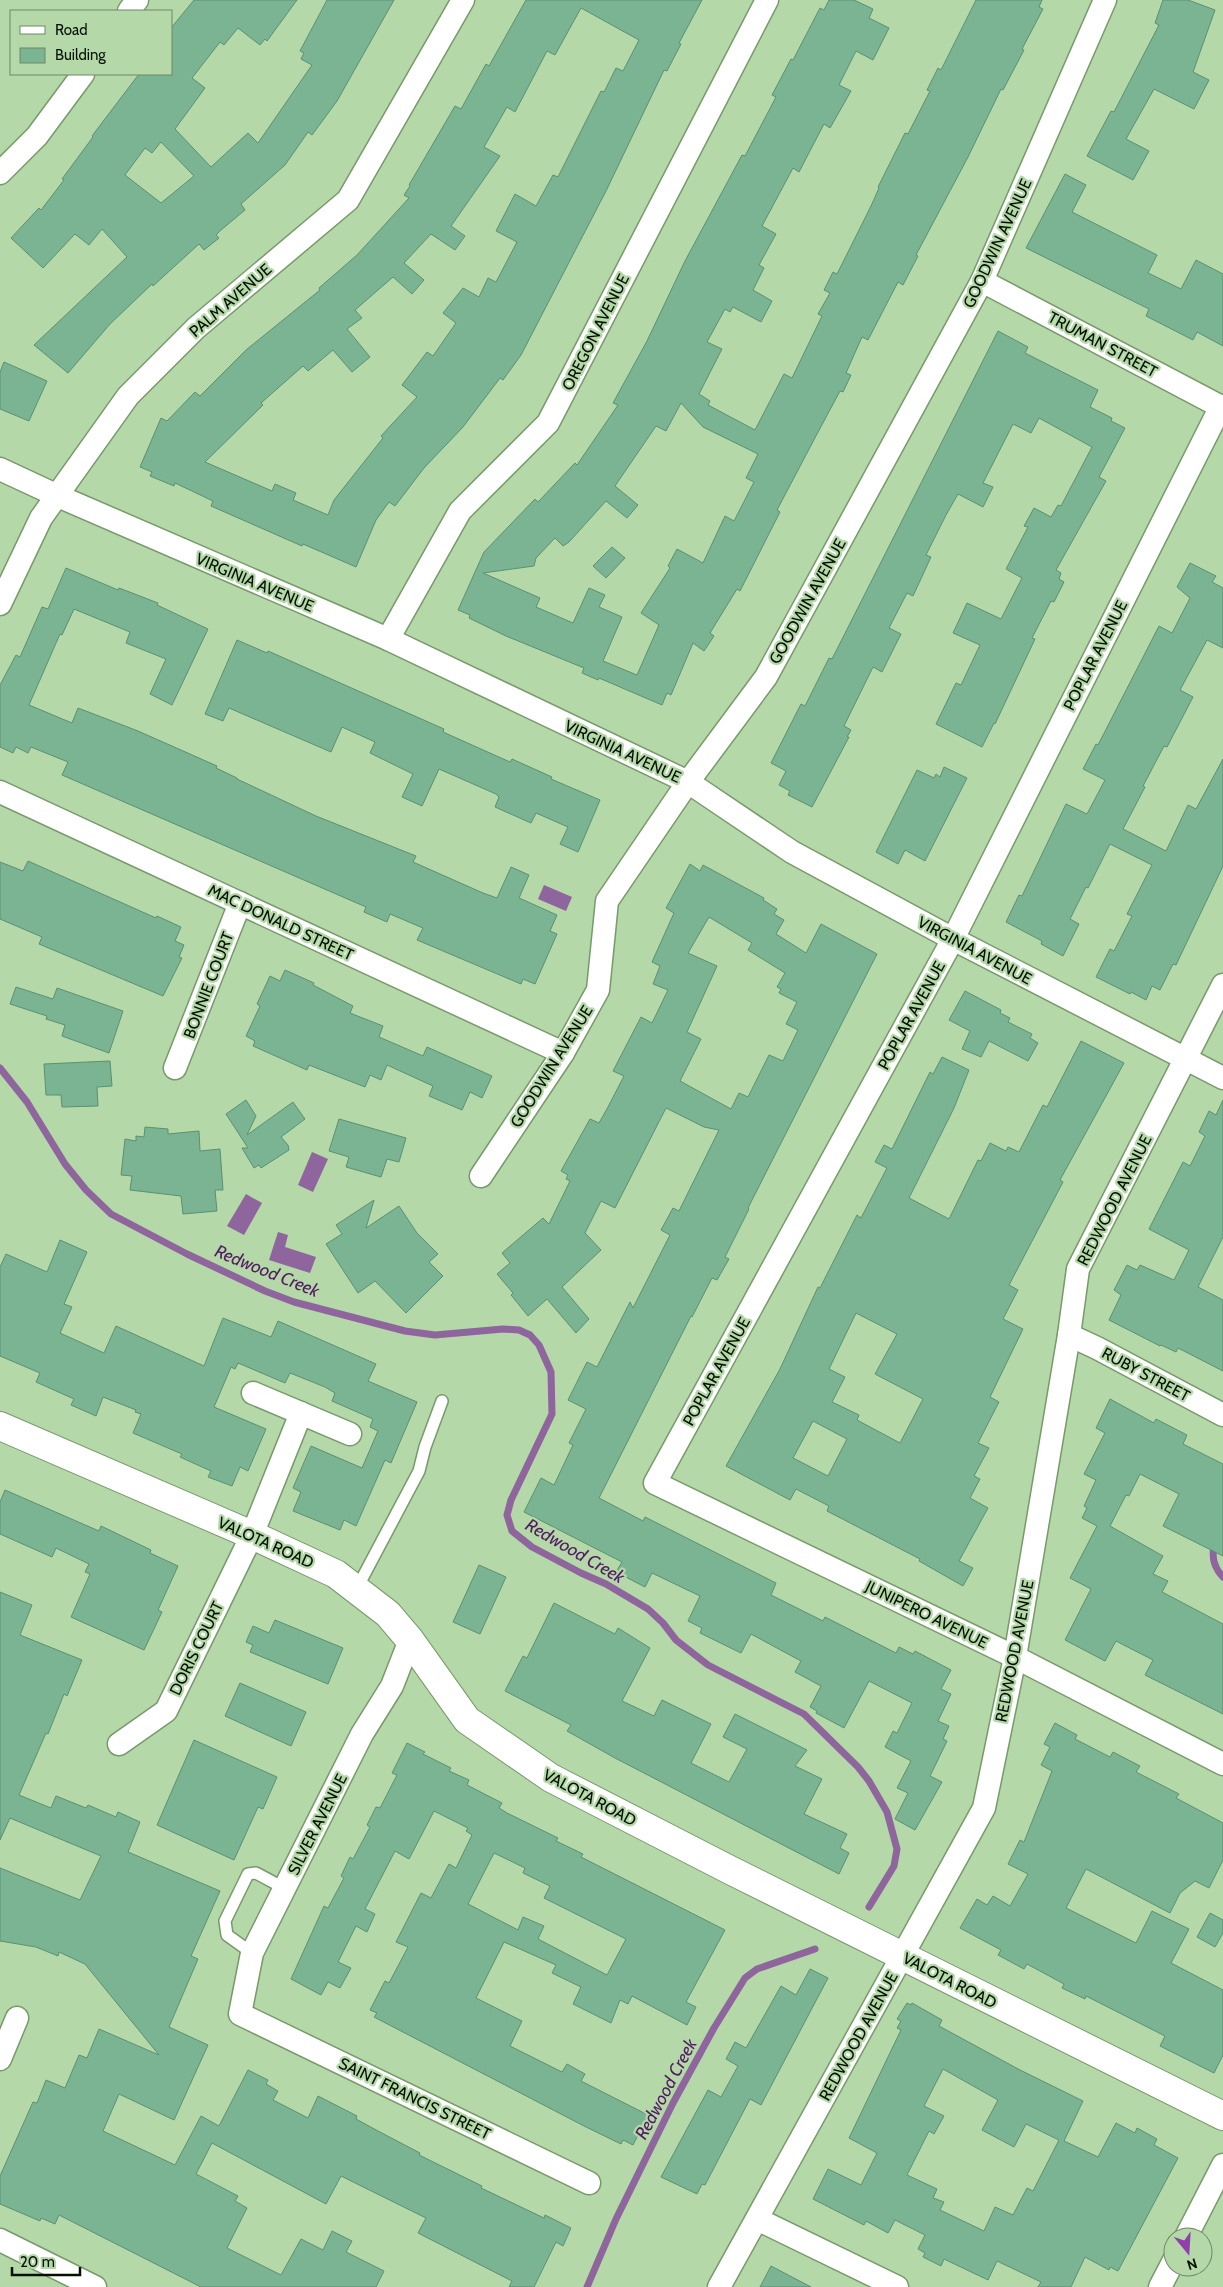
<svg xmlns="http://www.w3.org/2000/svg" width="1223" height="2287" viewBox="0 0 1223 2287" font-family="Cabin,sans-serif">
  <rect width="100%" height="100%" fill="#b4d8a7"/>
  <g fill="#8e659c">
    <path d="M544,885L572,897L566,911L538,899Z"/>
    <path d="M312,1152L328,1159L313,1192L298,1185Z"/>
    <path d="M246,1194L262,1203L244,1235L227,1226Z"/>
    <path d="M278,1232L288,1235L285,1247L316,1257L310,1273L269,1260Z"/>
  </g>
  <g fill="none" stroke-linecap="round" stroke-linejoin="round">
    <g stroke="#8e659c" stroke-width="7">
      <path d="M0,1068L27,1102L65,1164L86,1190L111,1214L187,1254L265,1291L294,1302L405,1331L435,1335L503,1329L519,1330L530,1335L539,1345L551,1372L552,1414L511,1500L507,1515L512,1531L532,1547L581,1573L606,1584L648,1609L663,1623L676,1640L708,1665L804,1714L858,1767L869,1781L887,1812L897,1849L894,1866L869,1907"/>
      <path d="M1223,1525C1213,1544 1207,1560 1223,1577"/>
      <path d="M587,2287L616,2219L673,2103L714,2028L745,1978L757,1969L815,1949"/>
    </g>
  </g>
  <g fill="#7bb492" stroke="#5a9171" fill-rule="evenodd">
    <path d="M194,0H297L267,41L265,39L260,45L238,28L224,45L220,42L192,78L205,88L175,129L211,167L248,133L258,143L312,65L301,59L304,53L300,51L327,0H394L337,101L312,135L308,132L285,165L241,204L245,210L221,230L216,235L219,238L204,250L199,244L153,286L152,284L110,324L68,373L34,345L127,257L102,229L89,245L75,234L43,268L11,238L39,208L41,210L64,180L62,179L93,137L92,136L139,74H171V28ZM161,142L194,176L161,203L125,175L145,148L152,153Z"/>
    <path d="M526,0H702L679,43L681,44L667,71L664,70L606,191L521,355L503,380L500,378L463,427L424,468L395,506L389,502L376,520L356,567L303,544L302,546L211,506L213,501L175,483L174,486L150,476L152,472L140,467L161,418L167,421L195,392L200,396L246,350L320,290L319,288L357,255L409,198L404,195L410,186L409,185L455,106L461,109L486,64L489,66ZM581,8L639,40L623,71L616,68L604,92L601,91L558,177L553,175L536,206L515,194L496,231L517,242L496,282L488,278L479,297L463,288L443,313L456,323L433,356L427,352L402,385L417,397L381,436L383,438L334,500L328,515L293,500L296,493L275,484L272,491L205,462L263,405L261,403L303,366L308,371L333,350L352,372L370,357L347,329L362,318L355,310L393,277L412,294L424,280L404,263L431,234L455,250L465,236L451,226L500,156L484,147L507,107L515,112L547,51L555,55Z"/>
    <path d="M829,0H854L873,9L869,18L889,28L873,60L856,51L839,85L851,91L830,128L824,124L799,172L793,168L762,226L776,234L759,265L764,268L753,290L772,301L761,322L733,307L730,312L725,309L707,342L722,349L699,394L710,401L708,405L755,430L784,374L792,378L822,316L818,314L830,293L824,290L833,272L837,274L871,206L879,188L878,187L905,133L908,134L930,91L927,90L938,68L941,70L976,0H1042L1039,7L1043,9L1022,49L1024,50L1003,90L1001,89L968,157L916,255L918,256L903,285L898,282L868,340L862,337L846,373L851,375L843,392L840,391L817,434L777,510L780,512L740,591L737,589L710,633L714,636L704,651L693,643L671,695L667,693L662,705L599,678L598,680L582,673L584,668L506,636L469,618L470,615L458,610L484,552L535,499L538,502L575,463L577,465L618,405L613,403L647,341L685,261L742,155L745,156L776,97L772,95L791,59L793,60L820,8L824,10ZM681,403L703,427L758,454L746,478L754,482L734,521L725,516L703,563L677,549L668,566L670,568L641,613L659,625L637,675L603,661L622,617L599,607L605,595L589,588L573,623L536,607L540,598L483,573L534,566L536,558L555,538L563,546L569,542L606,501L627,518L638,505L615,486L656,426L666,431Z"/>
    <path d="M1163,0H1188L1215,10L1193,72L1209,80L1194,109L1154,89L1126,139L1149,151L1133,180L1087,156L1111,111L1114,112L1159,25L1155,23Z"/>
    <path d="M1065,174L1086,185L1072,212L1157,255L1148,273L1181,289L1196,260L1223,274V346L1197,332L1193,340L1146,316L1149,309L1026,248Z"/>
    <path d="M998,331L1028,347L1025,353L1098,390L1090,407L1112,418L1111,421L1125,428L1099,477L1106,481L1056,570L1061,573L1059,579L1064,582L1054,602L1051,601L1032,638L1035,639L995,724L994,723L982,747L936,724L956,683L961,685L980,645L953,633L967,603L1001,619L1022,578L1006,569L1028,527L1024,526L1034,508L1051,517L1058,505L1061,506L1092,447L1039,418L1031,433L1013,424L983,483L993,487L983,507L958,494L946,515L926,555L931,557L913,596L907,593L889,628L901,634L882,672L873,667L844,726L851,730L847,737H849L812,807L788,795L790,791L779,785L786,771L771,763L801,704L805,706L829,658L832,659Z"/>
    <path d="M4,362L47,381L29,421L0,409V372Z"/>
    <path d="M612,547L625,558L606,578L593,566Z"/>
    <path d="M1190,563L1216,576L1212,582L1223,588V648L1207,640L1180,690L1193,697L1167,747L1164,746L1143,786L1145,787L1123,829L1166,851L1188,805L1196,809L1223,759V866L1176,965L1173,964L1160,990L1152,986L1146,1000L1131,992L1130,994L1096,977L1110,949L1114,951L1132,916L1127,914L1152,865L1110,844L1088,888L1086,887L1070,919L1079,924L1063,956L1041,944L1042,941L1006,922L1019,895L1022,896L1066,804L1087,814L1105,780L1083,769L1096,744L1098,745L1159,626L1172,633L1190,598L1177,587Z"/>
    <path d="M66,568L118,590L119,588L158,603L157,605L208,629L172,705L150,694L166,659L126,643L130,632L74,609L62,635L60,634L29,705L72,723L78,708L138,731L217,766L216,768L237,778V779L316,816L416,856L413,862L483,893L497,898L511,867L529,875L519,898L557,915L550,931L557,934L535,984L523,979L521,984L417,940L423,928L390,914L387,922L364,912L366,907L62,775L68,762L31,747L28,753L16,747L13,753L0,747V685L16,655L20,657L42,607L48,609Z"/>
    <path d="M237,640L267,653L268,651L444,729L443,732L510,762L512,759L552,777L551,779L600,800L578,852L560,844L568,827L536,813L531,823L495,807L499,797L496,794L439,769L422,806L402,797L413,774L370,753L375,742L342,727L331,752L229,708L223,721L205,714Z"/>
    <path d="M944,767L967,778L925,861L905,850L898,864L876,852L917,770L934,778L936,774L940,777Z"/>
    <path d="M28,861L156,918L157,916L181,927L175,941L184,945L179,957L182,958L163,996L39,944L42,937L0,919V862L23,871Z"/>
    <path d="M690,864L700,871L703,865L764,898L763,900L777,909L774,914L784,920L776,934L806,953L821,924L877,954L748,1208L749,1209L725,1257L729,1259L717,1280L712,1278L692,1317L691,1316L599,1498L643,1521L645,1517L776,1583L771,1595L823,1621L825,1617L896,1653L899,1647L913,1654L915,1651L951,1670L941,1689L951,1694L938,1721L949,1726L943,1739L947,1741L930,1776L942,1782L915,1830L895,1819L908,1793L897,1788L911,1761L885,1747L893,1731L897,1733L912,1703L869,1681L844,1728L816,1713L817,1711L810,1707L821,1686L795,1672L801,1661L751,1634L741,1653L700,1633L702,1628L688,1621L700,1596L652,1573L645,1587L616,1572L622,1562L524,1512L541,1478L554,1485L573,1445L569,1443L586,1409L568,1400L587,1362L597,1367L630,1302L633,1308L670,1235L661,1230L673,1208L679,1211L719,1130L704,1127L666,1108L615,1208L601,1201L585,1233L601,1250L562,1287L589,1319L576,1333L547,1299L528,1316L511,1295L513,1293L497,1274L510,1263L502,1253L543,1218L549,1224L570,1181L566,1179L568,1175L561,1171L590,1119L599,1123L608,1107L624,1076L613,1071L641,1017L652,1023L668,990L653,984L660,966L652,962L674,913L666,908ZM709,917L752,943L748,950L785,973L777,987L781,989L779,993L797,1002L786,1024L798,1030L783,1061L769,1055L748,1097L739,1093L731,1109L680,1081L701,1039L687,1032L717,966L688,953Z"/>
    <path d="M285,970L314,983L313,985L353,1006L350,1013L383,1026L379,1037L423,1056L427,1047L492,1076L482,1098L470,1092L462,1110L429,1096L433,1086L387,1065L381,1080L370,1075L365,1087L309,1065L307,1070L253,1046L255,1041L246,1036L260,1006L257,1004L270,976L280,981Z"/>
    <path d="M16,987L53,999L57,988L123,1011L109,1053L62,1036L65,1025L46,1019L47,1016L10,1004Z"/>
    <path d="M965,991L1001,1010L1000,1013L1010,1018L1008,1022L1032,1034L1030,1038L1038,1043L1028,1061L989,1041L981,1057L962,1049L970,1031L949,1020Z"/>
    <path d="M1081,1041L1124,1063L1060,1180L1063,1182L1009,1285L1018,1290L1003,1319L1023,1329L990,1397L999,1402L978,1443L989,1448L974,1476L980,1479L970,1498L988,1508L959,1561L973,1568L963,1586L919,1561L920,1559L827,1511L829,1506L796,1489L790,1500L726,1466L780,1369L818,1287L820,1288L857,1215L861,1218L887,1168L875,1162L884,1145L892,1149L930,1072L933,1074L942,1057L969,1070L954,1108L909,1198L949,1219L978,1160L981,1161L990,1143L1006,1151L1008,1147L1019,1152L1043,1105L1047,1107ZM856,1313L897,1334L875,1374L923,1399L900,1443L857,1420L859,1415L832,1402L845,1377L829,1369ZM813,1421L847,1439L828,1476L793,1458Z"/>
    <path d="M110,1061L112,1086L97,1087L98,1106L62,1107L61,1095H46L44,1064Z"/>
    <path d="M246,1100L256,1116L247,1135L293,1102L305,1119L281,1137L288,1145L289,1150L261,1168L259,1165L254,1168L242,1148H248L226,1114Z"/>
    <path d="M1223,1100V1237L1198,1287L1223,1300V1371L1178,1348L1176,1352L1161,1345L1160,1346L1109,1320L1121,1295L1114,1290L1127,1265L1137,1270L1140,1265L1174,1280L1189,1250L1149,1229L1183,1162L1190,1166L1205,1136L1199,1132L1209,1111L1216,1115Z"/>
    <path d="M339,1119L406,1138L399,1162L387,1159L381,1177L346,1167L349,1157L329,1151Z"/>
    <path d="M145,1127L168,1129V1134L199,1131L200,1151L220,1149L223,1190H215L217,1211L183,1214L181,1196L130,1190L132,1176L121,1175L125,1139L136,1141V1136L144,1137Z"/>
    <path d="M374,1200L366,1228L399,1206L417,1233L438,1254L429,1262L443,1276L406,1313L375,1281L358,1293L326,1244L342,1234L336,1225Z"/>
    <path d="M60,1240L87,1252L64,1304L72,1307L60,1333L104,1353L116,1326L204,1366L223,1318L271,1337L278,1321L376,1364L368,1381L417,1402L391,1463L385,1460L356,1526L344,1520L340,1530L293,1511L301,1492L293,1488L311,1446L362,1468L378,1431L370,1427L373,1419L332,1401L335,1393L325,1387L290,1373L285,1383L238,1363L235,1369L231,1367L214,1407L266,1429L248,1471L240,1467L232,1486L208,1477L211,1471L180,1457L182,1454L133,1433L141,1414L135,1412L136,1410L103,1397L96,1416L71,1405L74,1399L36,1382L40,1373L0,1356V1267L6,1254L47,1272Z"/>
    <path d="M1110,1399L1154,1423L1156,1419L1187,1435L1183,1444L1223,1464V1556L1163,1526L1179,1494L1140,1474L1129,1496L1126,1495L1110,1526L1163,1556L1153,1574L1168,1581L1162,1592L1223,1624V1714L1145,1675L1153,1660L1116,1641L1105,1661L1065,1640L1091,1589L1070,1578L1097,1526L1082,1518L1087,1508L1084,1506L1096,1480L1084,1474L1105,1433L1096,1428Z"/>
    <path d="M5,1490L99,1531L101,1526L151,1550L150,1553L178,1566L158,1610L162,1612L144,1650L71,1617L90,1574L85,1572L89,1564L56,1548L52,1557L0,1534V1502Z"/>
    <path d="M479,1565L506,1577L480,1634L453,1622Z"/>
    <path d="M0,1592L32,1605L20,1635L82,1660L67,1696L64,1694L48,1734L46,1733L19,1795L51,1808L56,1796L86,1808L88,1805L116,1817L118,1812L140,1822L128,1852L220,1891L191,1956L198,1959L169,2027L208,2045L174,2120L119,2094L103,2131L175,2165L201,2116L219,2126L248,2070L268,2080L266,2084L278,2091L273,2100L308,2118L318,2096L357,2116L356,2119L378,2131L420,2153L419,2155L482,2186L481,2188L544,2218L545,2215L571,2228L563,2246L556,2242L534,2287H509L512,2281L418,2233L426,2218L341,2176L326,2204L212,2143L196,2174L238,2196L235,2201L247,2208L227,2248L281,2275L301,2239L323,2250L332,2231L352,2241L346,2252L384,2271L376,2287H201L59,2215L55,2224L41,2218L40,2221L0,2204V2176L33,2102L37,2103L46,2080L65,2088L79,2055L87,2058L99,2029L159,2055L85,1964L59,1952L58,1956L36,1947L0,1941V1868L80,1900L101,1856L10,1818L0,1840Z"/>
    <path d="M554,1603L615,1634L618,1628L650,1648L622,1701L654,1716L662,1700L711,1724L691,1763L729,1782L747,1749L723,1737L735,1714L807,1750L795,1766L822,1779L804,1814L847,1834L840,1848L849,1853L839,1874L615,1758L567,1731L571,1725L505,1691L523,1656L527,1658Z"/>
    <path d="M275,1620L343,1648L328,1684L250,1652L253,1645L246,1642L253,1626L269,1633Z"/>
    <path d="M240,1683L306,1712L291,1746L225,1716Z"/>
    <path d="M1055,1723L1077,1735L1075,1739L1110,1757L1113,1752L1140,1766L1136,1772L1179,1794L1176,1798L1223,1823V1860L1209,1888L1195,1881L1180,1893L1170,1913L1086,1869L1066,1908L1136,1943L1152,1911L1189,1929L1171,1963L1223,1990V2055L1214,2073L1160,2046L1165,2036L1086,1996L1085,1999L1062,1988L1064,1984L1027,1964L1024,1969L998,1955L1001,1950L960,1928L977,1899L987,1905L993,1896L1010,1906L1028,1874L1008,1864L1020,1840L1024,1842L1052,1771L1041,1765L1050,1747L1044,1744Z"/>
    <path d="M194,1740L277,1777L263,1809L258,1807L234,1860L157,1825Z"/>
    <path d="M407,1743L425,1752L423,1754L451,1768L449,1771L469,1780L467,1785L502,1803L499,1808L507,1813L558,1838L556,1841L583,1854L581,1857L725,1930L686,2002L696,2007L687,2025L632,1996L628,2004L620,2000L611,2023L573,2004L581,1987L552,1973L556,1965L504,1942L476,1998L522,2021L510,2046L562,2072L567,2064L585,2074L581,2081L648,2115L633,2145L623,2140L621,2144L586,2127L374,2017L377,2013L370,2010L385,1981L389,1983L408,1947L396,1942L421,1893L431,1898L449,1864L456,1868L472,1835L466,1831L468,1828L434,1811L409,1859L395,1851L365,1909L375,1914L367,1932L356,1926L338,1962L351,1968L340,1988L328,1982L321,1995L291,1979L324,1906L328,1908L344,1878L341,1876L350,1857L353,1859L370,1827L367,1825L376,1807L380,1808L397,1775L392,1773ZM494,1853L525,1868L523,1873L550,1886L544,1898L626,1939L607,1975L538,1939L544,1926L523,1917L518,1930L468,1904Z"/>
    <path d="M1210,1913L1223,1920V1933L1215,1947L1197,1937Z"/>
    <path d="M810,1969L828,1978L761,2105L750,2099L705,2185L702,2184L697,2194L661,2177L708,2090L721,2097L738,2066L726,2059L735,2042L746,2048L781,1986L796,1995Z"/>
    <path d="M907,2003L911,2005L912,2003L942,2020L939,2026L1020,2070L1083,2101L1064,2141L1098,2157L1116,2123L1135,2133L1137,2128L1157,2139L1154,2145L1178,2158L1118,2271L1110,2267L1109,2270L1085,2257L1071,2287H1038L1041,2282L997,2261L988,2280L944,2259L941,2266L923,2257L925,2253L918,2249L925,2235L895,2220L888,2233L866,2221L864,2225L813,2199L828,2169L861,2185L877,2153L849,2138L901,2030L897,2028L901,2021L897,2019ZM943,2069L998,2100L982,2130L1014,2147L1026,2124L1059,2140L1033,2191L1027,2188L1013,2215L995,2207L984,2231L940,2210L944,2202L933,2198L937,2189L907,2175L929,2131L934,2134L944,2116L924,2106Z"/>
    <path d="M771,2266L811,2287H760Z"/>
  </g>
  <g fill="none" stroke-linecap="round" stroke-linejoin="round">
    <g stroke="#789a6b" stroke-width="14">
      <g id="lane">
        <path d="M356,1590L419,1471L425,1447L442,1401"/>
        <path d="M252,1953L227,1935L225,1921L248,1874L256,1873L284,1888"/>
      </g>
    </g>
    <g stroke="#789a6b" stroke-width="25">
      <g id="street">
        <path d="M129,11L137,0"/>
        <path d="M0,173L37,136L83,74"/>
        <path d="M982,281L1223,408"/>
        <path d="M1221,406L953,939L655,1483L1015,1657L1223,1764"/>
        <path d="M0,469L58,496L388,639L688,782L792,852L953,939L1223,1078"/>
        <path d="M0,604L41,518L128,396L196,328L348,200L463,0"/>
        <path d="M388,639L460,511L548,423L767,0"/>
        <path d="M0,792L563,1053"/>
        <path d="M175,1068L240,903"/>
        <path d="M481,1176L563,1053L598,990L607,901L688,782L766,677L982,281L1105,0"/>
        <path d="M1069,1335L1097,1348L1223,1415"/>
        <path d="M253,1393L350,1434"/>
        <path d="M410,1640L392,1686L362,1734L252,1953L240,2014L589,2183"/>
        <path d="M119,1744L166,1711L252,1535L301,1413"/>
        <path d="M0,2059L17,2018"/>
        <path d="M757,2219L897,2287"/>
        <path d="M1186,2237L1223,2165"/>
        <path d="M0,2240L95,2287"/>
        <path d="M719,2287L984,1808L1015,1657L1069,1335L1078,1269L1223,985"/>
        <path d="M1160,2287L1173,2262"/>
      </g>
    </g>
    <g stroke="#789a6b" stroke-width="30">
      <path id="secondary" d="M0,1426L252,1535L336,1574L388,1614L410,1640L467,1720L551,1778L730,1870L1223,2116"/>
    </g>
    <use href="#lane" stroke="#fff" stroke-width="11"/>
    <use href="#street" stroke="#fff" stroke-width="22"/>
    <use href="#secondary" stroke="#fff" stroke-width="28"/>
  </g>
  <g text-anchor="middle" stroke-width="4.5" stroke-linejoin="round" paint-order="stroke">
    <g font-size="16" fill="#051002" stroke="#b4d8a7">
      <text transform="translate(997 243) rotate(-65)" y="6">GOODWIN AVENUE</text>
      <text transform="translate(230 300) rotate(-41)" y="6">PALM AVENUE</text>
      <text transform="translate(595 332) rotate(-63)" y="6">OREGON AVENUE</text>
      <text transform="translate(1103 344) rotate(28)" y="6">TRUMAN STREET</text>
      <text transform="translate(255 582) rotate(23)" y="6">VIRGINIA AVENUE</text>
      <text transform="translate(807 601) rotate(-61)" y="6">GOODWIN AVENUE</text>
      <text transform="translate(1095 655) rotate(-63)" y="6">POPLAR AVENUE</text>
      <text transform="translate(623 751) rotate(25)" y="6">VIRGINIA AVENUE</text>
      <text transform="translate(281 922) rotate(25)" y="6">MAC DONALD STREET</text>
      <text transform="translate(975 950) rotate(28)" y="6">VIRGINIA AVENUE</text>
      <text transform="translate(208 985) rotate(-69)" y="6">BONNIE COURT</text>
      <text transform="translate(911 1015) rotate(-61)" y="6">POPLAR AVENUE</text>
      <text transform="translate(551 1066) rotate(-58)" y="6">GOODWIN AVENUE</text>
      <text transform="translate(1114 1200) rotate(-63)" y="6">REDWOOD AVENUE</text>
      <text transform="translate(716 1371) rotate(-61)" y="6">POPLAR AVENUE</text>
      <text transform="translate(1146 1374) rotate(28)" y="6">RUBY STREET</text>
      <text transform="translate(266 1542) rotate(24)" y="6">VALOTA ROAD</text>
      <text transform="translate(927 1614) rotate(26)" y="6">JUNIPERO AVENUE</text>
      <text transform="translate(196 1648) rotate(-64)" y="6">DORIS COURT</text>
      <text transform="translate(1014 1651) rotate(-79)" y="6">REDWOOD AVENUE</text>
      <text transform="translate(590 1797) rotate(28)" y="6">VALOTA ROAD</text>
      <text transform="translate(317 1824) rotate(-63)" y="6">SILVER AVENUE</text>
      <text transform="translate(950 1980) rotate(27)" y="6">VALOTA ROAD</text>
      <text transform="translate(858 2036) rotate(-61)" y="6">REDWOOD AVENUE</text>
      <text transform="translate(415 2098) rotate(26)" y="6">SAINT FRANCIS STREET</text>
    </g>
    <g font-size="18" font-style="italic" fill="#511c61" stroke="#b4d8a7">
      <text transform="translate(267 1271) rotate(22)" y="6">Redwood Creek</text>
      <text transform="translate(575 1551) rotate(30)" y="6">Redwood Creek</text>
      <text transform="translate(666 2089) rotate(-62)" y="6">Redwood Creek</text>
    </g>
  </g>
  <rect x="10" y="10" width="162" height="65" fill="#b4d8a7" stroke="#6e8865"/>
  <rect x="20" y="26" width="25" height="8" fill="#ffffff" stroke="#6e8865"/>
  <text x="55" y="35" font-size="15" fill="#051002">Road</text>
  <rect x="20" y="48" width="25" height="15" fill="#7bb492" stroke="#6e8865"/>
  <text x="55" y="60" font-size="15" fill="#051002">Building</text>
  <g transform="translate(1188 2252) rotate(162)"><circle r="24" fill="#b4d8a7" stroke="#6e8865"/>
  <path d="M0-4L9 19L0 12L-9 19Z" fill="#933eac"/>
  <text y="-8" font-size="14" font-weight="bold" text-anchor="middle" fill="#051002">N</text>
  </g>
  <path d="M12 2267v8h68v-8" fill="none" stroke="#051002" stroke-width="2.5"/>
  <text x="20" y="2267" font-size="15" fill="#051002" stroke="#b4d8a7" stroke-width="4" paint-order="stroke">20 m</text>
</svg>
